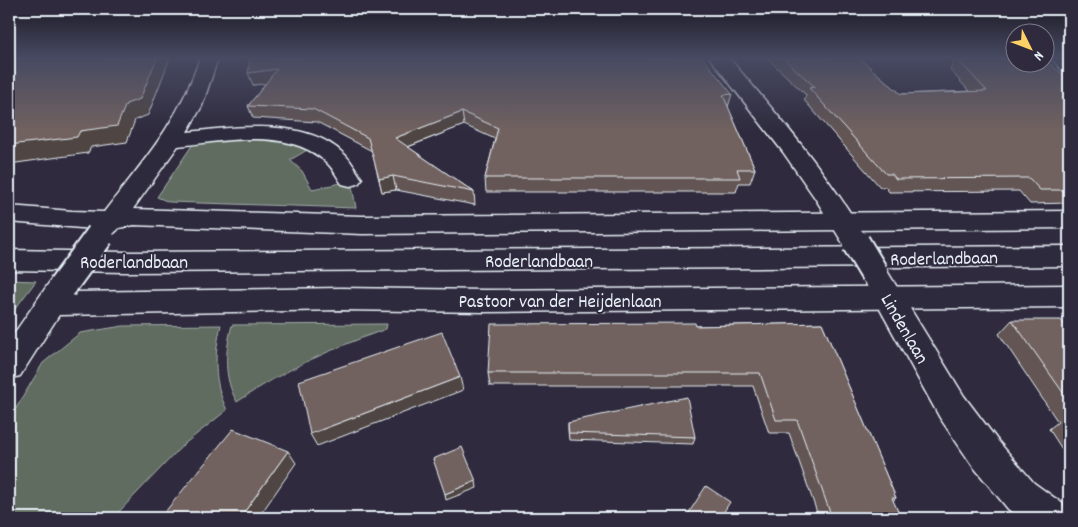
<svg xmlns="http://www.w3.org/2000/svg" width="1078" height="527" viewBox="0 0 1078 527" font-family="Dekko,sans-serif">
  <rect width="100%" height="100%" fill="#2f2a3d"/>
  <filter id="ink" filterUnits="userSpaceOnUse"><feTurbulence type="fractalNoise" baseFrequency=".02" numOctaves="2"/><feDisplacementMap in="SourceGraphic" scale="10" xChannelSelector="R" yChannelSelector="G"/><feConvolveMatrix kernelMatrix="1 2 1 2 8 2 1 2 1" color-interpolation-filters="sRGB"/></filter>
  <g filter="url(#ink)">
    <g fill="#616c61" stroke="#a4aeac">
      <path d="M276,138L309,149L290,160L302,171L312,189L351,181L356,208L169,202L157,197L193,144L238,139Z"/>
      <path d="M9,280L36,281L9,317Z"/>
      <path d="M387,324L386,329C333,348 283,370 237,402C223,377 225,352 232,325Z"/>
      <path d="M221,325C214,355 213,382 227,410L183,445L113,518H9V420L43,363L80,333L123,326Z"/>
    </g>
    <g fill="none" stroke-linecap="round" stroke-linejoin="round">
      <g stroke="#e8f1f8" stroke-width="3">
        <g id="minor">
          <path d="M200,58H218L202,106L187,132C235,127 306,117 344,154C351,160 356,171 362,179L358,184L350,186L342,184C337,177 333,168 326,162C287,127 226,141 178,146L133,209L362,216L1069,211V228L362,234L134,225L119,228C112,237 106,237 96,234L93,229L9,222V206L72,211L104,212C145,159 178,123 200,58Z"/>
          <path d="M1051,58H1069V72L1062,70Z"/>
          <path d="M61,277L71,280L75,288L73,292L340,288L485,290L1069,285V307L485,312L340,310L59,315L20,376L9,379V341L51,280Z"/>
        </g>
      </g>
      <g stroke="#e8f1f8" stroke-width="3">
        <g id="tertiary">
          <path d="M710,58H729C779,116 830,176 869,243L865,250L856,252L847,250L815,198L783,152Z"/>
          <path d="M874,263L884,266L964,396L998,441L1034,483L1063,504L1068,518H1019L1008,509L972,465L940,418L860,273L864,266Z"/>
        </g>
      </g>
      <g stroke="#e8f1f8" stroke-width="3">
        <path id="primary" d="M1069,246V266L125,272L9,270V250L125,252Z"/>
      </g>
      <use href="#minor" fill="#2f2a3d" fill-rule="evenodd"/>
      <use href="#tertiary" fill="#2f2a3d" fill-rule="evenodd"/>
      <use href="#primary" fill="#2f2a3d" fill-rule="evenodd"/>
      <g stroke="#e8f1f8" stroke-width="31" stroke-linecap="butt">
        <path id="minor-bridge" d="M62,287L100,235"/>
      </g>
      <g stroke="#e8f1f8" stroke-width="31" stroke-linecap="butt">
        <path id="tertiary-bridge" d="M856,243L874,273"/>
      </g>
      <use href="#minor-bridge" stroke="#2f2a3d" stroke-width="27"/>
      <use href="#tertiary-bridge" stroke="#2f2a3d" stroke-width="27"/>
    </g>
    <g fill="#625452" stroke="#e8f1f8">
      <path d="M250,58L732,94L728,107L755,169L750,183H739L736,192H486L485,178L495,139L464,125L408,147L474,192L475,205L396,190L382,192L372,151L317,122L253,118L248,106L266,83L253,85Z"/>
      <path d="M767,58H859L901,94L969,91L950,70L954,61L952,58H1016L1069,80V203L1030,204L1019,191L889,192L886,187H880L804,100L806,95Z"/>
      <path d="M1012,320L1069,331V460L1049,429L1058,422L999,334Z"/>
      <path d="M822,323L896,498L893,501L901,518H819L789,433H769L753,386H490L488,373L696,326Z"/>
      <path d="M568,422L695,437L693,444L569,440L568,429Z"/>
      <path d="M688,514L721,518H686Z"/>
    </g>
    <g fill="#504542" stroke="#e8f1f8">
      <path d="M157,58H170L148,115L135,120L127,142L91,147L88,153L9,164V145L80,131L126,104Z"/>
      <path d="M277,69L281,82L253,85L248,73Z"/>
      <path d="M462,112L464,125L397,151L395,138Z"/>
      <path d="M393,176L396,190L382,192L379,179Z"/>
      <path d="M460,377L463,390L317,446L310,434Z"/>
      <path d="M288,451L296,463L258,518H240Z"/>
      <path d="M476,481L477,488L446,500L445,494Z"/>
    </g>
    <g fill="#72625f" stroke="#e8f1f8">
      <path d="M9,58H157L140,99L126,104L117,126L80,131L77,137L9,145Z"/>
      <path d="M250,58H703L732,94L723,95L755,169H737L740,178H485L498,128L462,112L395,138L474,192L393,176L379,179L368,138L313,109L248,106L277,69L248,73Z"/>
      <path d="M783,58H859L901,94L987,91L956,58H1016V62H1046V60L1069,80V190H1040L1029,178L896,179L892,174H886L809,88L815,87Z"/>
      <path d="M1012,320H1061L1069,331V401Z"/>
      <path d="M695,323L696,326L822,323L896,498H892L901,518H832L797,420H776L760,373H488L491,324Z"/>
      <path d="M442,332L460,377L310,434L299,381Z"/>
      <path d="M687,397L695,437L569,433L568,422Z"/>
      <path d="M1066,416H1069V421Z"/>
      <path d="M233,429L288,451L240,518H160Z"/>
      <path d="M462,447L476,481L445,494L433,459Z"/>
      <path d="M706,486L730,502L720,518H694L688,514Z"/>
    </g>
  </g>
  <linearGradient id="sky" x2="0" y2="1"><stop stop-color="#1a1722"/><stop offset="0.44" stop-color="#474a62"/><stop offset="1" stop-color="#474a62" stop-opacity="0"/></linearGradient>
  <rect width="1078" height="132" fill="url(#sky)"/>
  <g text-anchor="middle" stroke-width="4" stroke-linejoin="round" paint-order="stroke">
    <g font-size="19" fill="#e8f1f8" stroke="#2f2a3d">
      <text transform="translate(944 257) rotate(-1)" y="7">Roderlandbaan</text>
      <text x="539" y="267">Roderlandbaan</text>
      <text x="134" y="268">Roderlandbaan</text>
      <text x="560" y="307">Pastoor van der Heijdenlaan</text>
      <text transform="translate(906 328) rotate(60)" y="7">Lindenlaan</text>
    </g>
  </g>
  <rect width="1078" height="527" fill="none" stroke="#2f2a3d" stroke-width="30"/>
  <rect x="15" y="15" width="1048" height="497" fill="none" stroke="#e8f1f8" stroke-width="2" filter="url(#ink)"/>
  <g transform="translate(1030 48) rotate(132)"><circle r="24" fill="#2f2a3d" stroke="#797a88"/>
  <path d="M0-4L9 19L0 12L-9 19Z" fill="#ffd166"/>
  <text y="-8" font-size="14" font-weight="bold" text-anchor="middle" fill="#e8f1f8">N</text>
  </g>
</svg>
